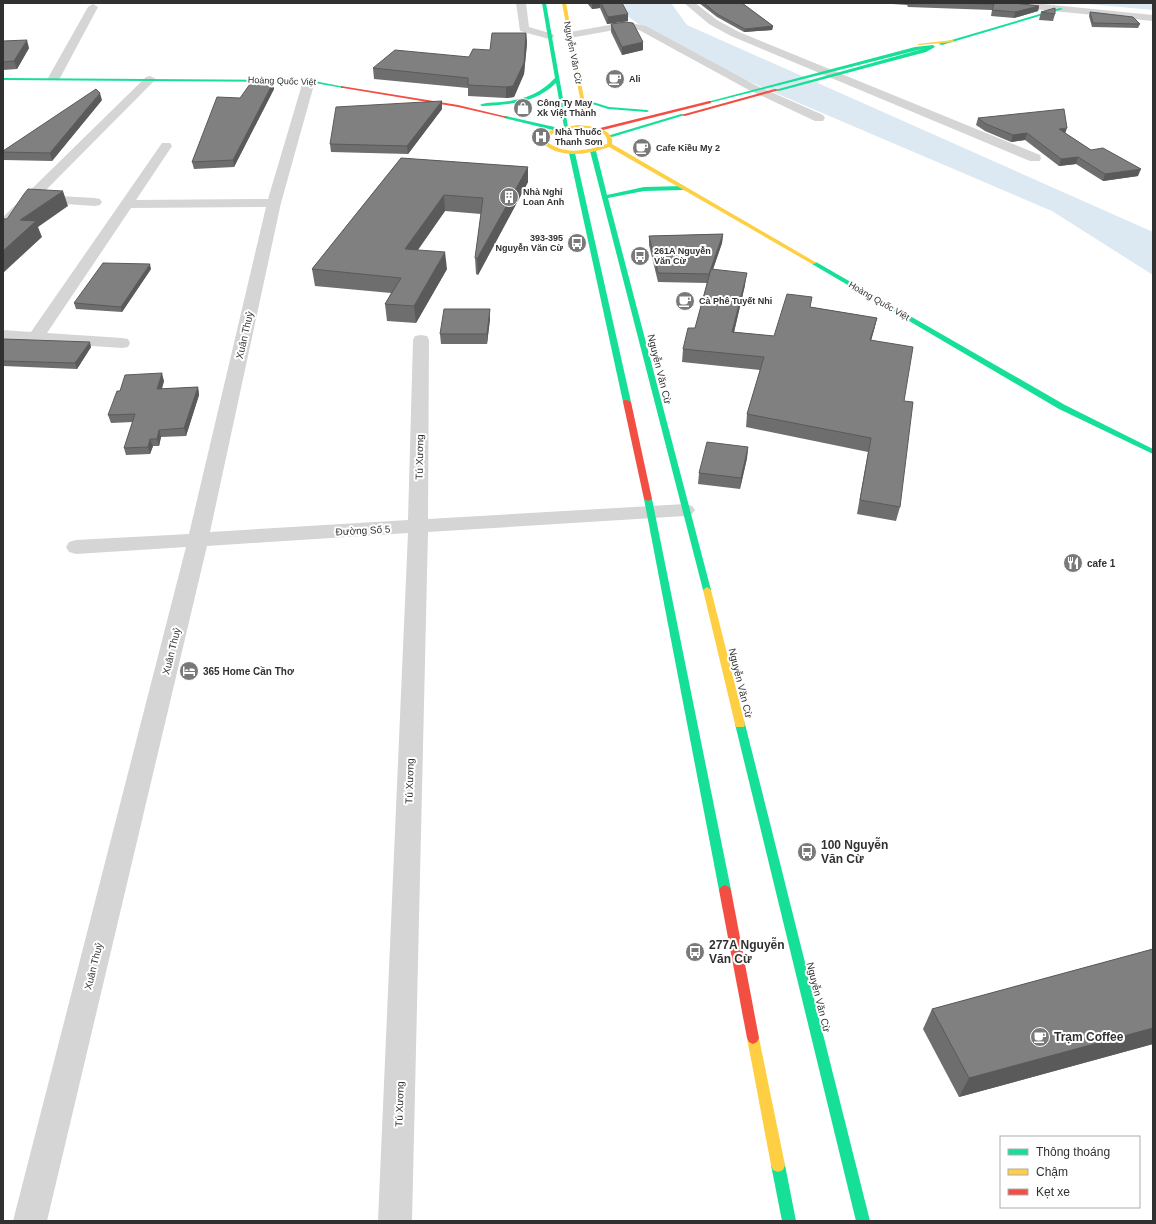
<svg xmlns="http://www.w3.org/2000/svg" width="1156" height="1224" viewBox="0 0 1156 1224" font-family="Helvetica,sans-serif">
  <rect width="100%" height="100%" fill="#fff"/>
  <g fill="#dce9f2">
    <path d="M618,3H671L687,25L1153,232V275L1052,211L677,51L623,13Z"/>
    <path d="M1077,3H1153V10Z"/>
  </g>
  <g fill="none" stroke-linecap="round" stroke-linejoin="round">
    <g fill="#d5d5d5" fill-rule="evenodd">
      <path d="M516,3H526L529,27L553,34L554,36L553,38L549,39L520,31Z"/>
      <path d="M684,3H695L717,20L739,32L1040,155L1041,158L1040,161H1030L731,36L709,24Z"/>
      <path d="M999,3H1033L1153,15V21L1004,6Z"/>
      <path d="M93,4L98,7L60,78L58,80H50L48,78L88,7Z"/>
      <path d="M626,22L646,26L755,85L823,115L825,118L823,121H815L747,89L639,30L626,28L570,38L565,35L570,32Z"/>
      <path d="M150,76L156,79L154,81L41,195L95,198L100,199L102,202L100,205L95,206L34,202L8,228L3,229V217L146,77Z"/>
      <path d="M309,78L313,79L315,81L281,203L210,532L408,520L413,340L415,336L421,335L427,336L429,340L428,519L685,504L692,506L695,510L692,514L685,516L428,532L412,1221H378L408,533L207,546L47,1221H13L186,547L76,554L69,552L66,547L69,542L76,540L189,534L266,207L131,208L47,333L122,338L128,339L130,343L128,347L122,348L3,340V330L31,332L162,143H170L172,146L136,200L268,199L303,81L305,79Z"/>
    </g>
    <g fill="#16e098" fill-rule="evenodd">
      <path d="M542,3H546L568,127L566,128L564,127L556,83C536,103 508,105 482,106L480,105C485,102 494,103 501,102C523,100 540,94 555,78Z"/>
      <path d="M1060,8L1063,9L942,45L938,44Z"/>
      <path d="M933,45L935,47L926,52L779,91L775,90L926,48L709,103L707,102L915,47Z"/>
      <path d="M3,78L309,80L345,87L343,88L309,82L3,80Z"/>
      <path d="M580,98L609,107L647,110L649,111L647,112L608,109L580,100Z"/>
      <path d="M681,114L685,115L612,137L607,136Z"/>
      <path d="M506,116L559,128L560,129L557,131L504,118V117Z"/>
      <path d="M593,149L596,151L607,195L644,187L683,186L686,188L683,190L644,191L608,198L711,590L707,593L703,590L590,151Z"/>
      <path d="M572,151L575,153L631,402L627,404L623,402L569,153Z"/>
      <path d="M812,262H816L1065,405L1153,449V454L1059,409L812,264Z"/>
      <path d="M645,497H651L652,499L731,890L729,893L725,895L721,893L719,890L644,499Z"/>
      <path d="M740,720L744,721L745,724L870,1221H856L735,724L736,721Z"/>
      <path d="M778,1158L783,1160L785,1165L796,1221H782L771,1165L773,1160Z"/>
    </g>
    <g fill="#ffcf43" fill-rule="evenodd">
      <path d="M562,3H566L587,114L585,115L583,114Z"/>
      <path d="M953,40L955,42L919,45L917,44Z"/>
      <path d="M579,125C590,126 615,128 612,144L817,263L812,264L609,147C586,155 558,160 539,140C549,127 564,127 579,125ZM579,127C589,128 610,130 607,144C585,151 563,156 545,140L555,132Z"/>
      <path d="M707,587L711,590L745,724L744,727H736L735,724L703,590Z"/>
      <path d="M753,1032L757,1034L759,1038L785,1165L783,1170L778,1172L773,1170L771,1165L747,1038L749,1034Z"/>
    </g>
    <g fill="#f24e42" fill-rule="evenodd">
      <path d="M341,86L458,105L508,117L506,118L458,107L343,88H341Z"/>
      <path d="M775,89L779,90L685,116L681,115Z"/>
      <path d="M709,101H711V103L599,131L596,129Z"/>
      <path d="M624,400H627L631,402L652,499L648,501L644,499L623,402Z"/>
      <path d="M725,885L729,887L731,890L759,1038L757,1042L753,1044L749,1042L747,1038L719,890L721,887Z"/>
    </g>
  </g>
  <g fill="#6e6e6e">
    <path d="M587,3H622L628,21L607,24L600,8L592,9Z"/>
    <path d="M699,3H742L773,26L772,30L744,32L717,17Z"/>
    <path d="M878,3H1014L1039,6L1038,11L1014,18L991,16L992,10L908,7L907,5Z"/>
    <path d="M1041,12L1055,14L1053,21L1039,20Z"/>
    <path d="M1090,12L1140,24L1138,28L1092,27L1089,16Z"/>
    <path d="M611,24L643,50L622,55L611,32Z"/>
    <path d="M526,33L527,43L524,74L514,97L506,98L468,96V88L374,79L373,68L469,57L490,50Z"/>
    <path d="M3,41L29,48L17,69L3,70Z"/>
    <path d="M273,83L274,89L234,167L194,169L192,162L240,98Z"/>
    <path d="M102,100L52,161L4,160L3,157V151Z"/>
    <path d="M442,101V109L408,154L331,152L330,144Z"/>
    <path d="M978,118L1065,133L1091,150L1138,176L1103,181L1076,164L1059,166L1025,140L1011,142L985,131L976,125Z"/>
    <path d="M401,158L528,167V182L478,275L476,274L475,258L481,214L445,211L418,250L447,269L416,323L387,321L385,304L391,293L315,286L312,269Z"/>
    <path d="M723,234L722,243L713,269L745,285L734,332L774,336L811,307L877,318L874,330L871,341L904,401L900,507L896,521L857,514L868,452L746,427L747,414L760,370L682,362L683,349L695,328L707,283L658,282L649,245V236Z"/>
    <path d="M151,269L122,312L76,309L74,303Z"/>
    <path d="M490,309V319L487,344H441L440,334Z"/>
    <path d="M3,339L91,347L77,369L3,366Z"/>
    <path d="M164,381L162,389L198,387L199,395L186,436L161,437L159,446H153L150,454L126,455L124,448L133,422L111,423L108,415L120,391Z"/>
    <path d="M748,447L747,458L740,489L698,484L699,473Z"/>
    <path d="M1153,949V1044L959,1097L923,1029L932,1009Z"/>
  </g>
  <g fill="#5a5a5a">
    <path d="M592,3H600V8L592,9Z"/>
    <path d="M1039,6L1038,11L1014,18L1015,12Z"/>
    <path d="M628,14V21L607,24L608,17Z"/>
    <path d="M773,26L772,30L744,32L745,29Z"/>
    <path d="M526,33L527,43L524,74L514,97L506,98V87Z"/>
    <path d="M27,40L29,48L17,69L14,61Z"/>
    <path d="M643,42V50L622,55V47Z"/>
    <path d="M273,83L274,89L234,167L233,160Z"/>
    <path d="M100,93L102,100L52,161L50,153Z"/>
    <path d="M442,101V109L408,154L407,146Z"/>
    <path d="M1067,128L1065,134L1059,129Z"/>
    <path d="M1027,133L1025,140L1011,142L1013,135Z"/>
    <path d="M1078,157L1076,164L1059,166L1061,159Z"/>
    <path d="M528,167V182L478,275L477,259Z"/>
    <path d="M1141,169L1138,176L1103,181L1105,174Z"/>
    <path d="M63,191L68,206L38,227L42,237L3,273V251L20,220Z"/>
    <path d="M444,195L445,211L407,265L405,249Z"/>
    <path d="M723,234L722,243L708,284L709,274Z"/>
    <path d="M445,252L447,269L416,323L414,306Z"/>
    <path d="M150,264L151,269L122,312L121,307Z"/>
    <path d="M747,273L745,285L731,345L732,332Z"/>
    <path d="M490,309V319L487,344V334Z"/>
    <path d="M877,318L874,330L867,353L870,340Z"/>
    <path d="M90,342L91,347L77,369L75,363Z"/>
    <path d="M162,373L164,381L159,396L157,389Z"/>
    <path d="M198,387L199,395L186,436L184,428Z"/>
    <path d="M159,430L161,437L159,446L157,439Z"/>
    <path d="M150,439L153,446L150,454L148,447Z"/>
    <path d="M748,447L747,458L740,489L741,478Z"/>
    <path d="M1153,1028V1044L959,1097L969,1078Z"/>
  </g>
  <g fill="#808080" stroke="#5a5a5a">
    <path d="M601,3H622L628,14L608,17Z"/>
    <path d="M704,3H742L773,26L745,29L717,14Z"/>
    <path d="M949,3H1014L1039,6L1015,12L992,10L994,4Z"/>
    <path d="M1055,8V14L1041,12Z"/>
    <path d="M1090,12L1133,17L1140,24L1093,23Z"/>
    <path d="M626,22L633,23L643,42L622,47L611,24Z"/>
    <path d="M492,33H526L524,63L513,86L506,87L468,85V78L373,68L395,50L469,57L473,49L490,50Z"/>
    <path d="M27,40L14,61L3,62V41Z"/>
    <path d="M273,83L233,160L192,162L217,97L240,98L250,84Z"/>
    <path d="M96,89L100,93L50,153L3,152V151Z"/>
    <path d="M442,101L407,146L330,144L336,107Z"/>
    <path d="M1064,109L1067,128L1059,129L1091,150L1103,148L1141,169L1105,174L1078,157L1061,159L1027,133L1013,135L986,124L978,118Z"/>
    <path d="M401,158L528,167L477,259L475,258L483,198L444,195L405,249L445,252L414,306L385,304L401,278L312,269Z"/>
    <path d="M28,189L63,191L20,220L36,221L3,251V219H7L24,194Z"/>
    <path d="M723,234L709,274L658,273L649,236Z"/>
    <path d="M103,263L150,264L121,307L74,303Z"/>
    <path d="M711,269L747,273L732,332L774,336L787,294L812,297L810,307L877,318L870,340L913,347L904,401L913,402L900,507L860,500L871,438L747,414L764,357L683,349L688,328H695Z"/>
    <path d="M444,309H490L487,334H440Z"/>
    <path d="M3,339L90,342L75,363L3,361Z"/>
    <path d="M162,373L157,389L198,387L184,428L159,430L157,439H150L148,447L124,448L135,414L108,415L117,391H120L125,375Z"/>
    <path d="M707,442L748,447L741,478L699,473Z"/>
    <path d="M1153,949V1028L969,1078L932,1009Z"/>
  </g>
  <defs>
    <g id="cafe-disc" transform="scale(1)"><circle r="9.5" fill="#797979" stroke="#fff"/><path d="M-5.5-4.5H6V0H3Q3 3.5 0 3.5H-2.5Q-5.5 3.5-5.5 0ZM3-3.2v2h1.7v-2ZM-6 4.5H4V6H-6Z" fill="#fff"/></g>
    <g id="shop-disc" transform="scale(1)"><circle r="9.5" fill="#797979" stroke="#fff"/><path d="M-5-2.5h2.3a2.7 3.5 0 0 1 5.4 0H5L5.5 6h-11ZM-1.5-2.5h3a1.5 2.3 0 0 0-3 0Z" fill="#fff"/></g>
    <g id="hospital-disc" transform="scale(1)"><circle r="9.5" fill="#797979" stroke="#fff"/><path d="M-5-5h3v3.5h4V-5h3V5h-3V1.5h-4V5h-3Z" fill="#fff"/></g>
    <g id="building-disc" transform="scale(1)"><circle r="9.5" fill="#797979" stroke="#fff"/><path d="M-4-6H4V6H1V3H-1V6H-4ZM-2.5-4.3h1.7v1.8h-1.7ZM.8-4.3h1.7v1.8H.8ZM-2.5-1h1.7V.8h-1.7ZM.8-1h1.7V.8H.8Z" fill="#fff"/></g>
    <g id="bus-disc" transform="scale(1)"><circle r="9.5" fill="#797979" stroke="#fff"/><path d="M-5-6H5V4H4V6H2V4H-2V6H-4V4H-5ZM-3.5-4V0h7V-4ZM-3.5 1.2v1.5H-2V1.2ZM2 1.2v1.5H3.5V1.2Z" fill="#fff"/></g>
    <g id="restaurant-disc" transform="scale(1)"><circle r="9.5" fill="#797979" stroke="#fff"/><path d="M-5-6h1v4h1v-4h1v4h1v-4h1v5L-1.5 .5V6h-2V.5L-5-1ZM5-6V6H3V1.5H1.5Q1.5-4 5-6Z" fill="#fff"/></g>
    <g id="hotel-disc" transform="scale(1)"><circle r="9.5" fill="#797979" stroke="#fff"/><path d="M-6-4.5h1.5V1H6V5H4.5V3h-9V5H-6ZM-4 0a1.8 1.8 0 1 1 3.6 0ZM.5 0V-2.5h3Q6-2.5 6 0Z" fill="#fff"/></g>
  </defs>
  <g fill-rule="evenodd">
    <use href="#cafe-disc" x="615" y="79"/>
    <use href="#shop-disc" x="523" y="108"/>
    <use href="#hospital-disc" x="541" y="137"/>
    <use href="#cafe-disc" x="642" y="148"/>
    <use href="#building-disc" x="509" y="197"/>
    <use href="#bus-disc" x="577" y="243"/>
    <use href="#bus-disc" x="640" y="256"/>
    <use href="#cafe-disc" x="685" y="301"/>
    <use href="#restaurant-disc" x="1073" y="563"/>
    <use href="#hotel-disc" x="189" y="671"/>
    <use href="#bus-disc" x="807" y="852"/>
    <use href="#bus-disc" x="695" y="952"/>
    <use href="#cafe-disc" x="1040" y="1037"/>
  </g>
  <g text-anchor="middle" stroke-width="4" stroke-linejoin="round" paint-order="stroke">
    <g font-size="9" fill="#313131" stroke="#fff">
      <text transform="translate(573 53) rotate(79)" y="3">Nguyễn Văn Cừ</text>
      <text transform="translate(282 81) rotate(2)" y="3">Hoàng Quốc Việt</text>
      <text transform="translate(879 301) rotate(30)" y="3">Hoàng Quốc Việt</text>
    </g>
    <g font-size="9" font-weight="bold" fill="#313131" stroke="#fff" text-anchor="start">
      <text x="629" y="82">Ali</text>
      <text x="537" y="106">Công Ty May<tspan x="537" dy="10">Xk Việt Thành</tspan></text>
      <text x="555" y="135">Nhà Thuốc<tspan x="555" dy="10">Thanh Sơn</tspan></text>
      <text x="656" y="151">Cafe Kiều My 2</text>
      <text x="523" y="195">Nhà Nghỉ<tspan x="523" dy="10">Loan Anh</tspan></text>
      <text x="563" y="241" text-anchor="end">393-395<tspan x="563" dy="10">Nguyễn Văn Cừ</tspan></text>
      <text x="654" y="254">261A Nguyễn<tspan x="654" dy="10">Văn Cừ</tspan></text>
      <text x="699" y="304">Cà Phê Tuyết Nhi</text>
    </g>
    <g font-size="10" fill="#313131" stroke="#fff">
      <text transform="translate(244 335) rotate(-77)" y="4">Xuân Thuỷ</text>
      <text transform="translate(660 369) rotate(76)" y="4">Nguyễn Văn Cừ</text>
      <text transform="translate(419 457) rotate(-89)" y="4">Tú Xương</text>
      <text transform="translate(363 530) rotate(-3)" y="4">Đường Số 5</text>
      <text transform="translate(171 651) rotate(-76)" y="4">Xuân Thuỷ</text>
      <text transform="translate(741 683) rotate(76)" y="4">Nguyễn Văn Cừ</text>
      <text transform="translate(409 781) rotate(-88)" y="4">Tú Xương</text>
      <text transform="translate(93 966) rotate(-76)" y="4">Xuân Thuỷ</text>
      <text transform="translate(819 997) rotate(76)" y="4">Nguyễn Văn Cừ</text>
      <text transform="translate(399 1104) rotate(-88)" y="4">Tú Xương</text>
    </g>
    <g font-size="10" font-weight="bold" fill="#313131" stroke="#fff" text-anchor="start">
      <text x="1087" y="567">cafe 1</text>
      <text x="203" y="675">365 Home Cần Thơ</text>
    </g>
    <g font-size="12" font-weight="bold" fill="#313131" stroke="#fff" text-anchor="start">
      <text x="821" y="849">100 Nguyễn<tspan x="821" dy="14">Văn Cừ</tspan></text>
      <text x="709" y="949">277A Nguyễn<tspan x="709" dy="14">Văn Cừ</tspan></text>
      <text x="1054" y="1041">Trạm Coffee</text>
    </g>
  </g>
  <rect width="1156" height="1224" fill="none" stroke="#313131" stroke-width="8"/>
  <rect x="1000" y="1136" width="140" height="72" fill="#ffffff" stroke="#adadad"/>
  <rect x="1008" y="1149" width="20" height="6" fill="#16e098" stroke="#adadad"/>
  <text x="1036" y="1156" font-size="12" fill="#313131">Thông thoáng</text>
  <rect x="1008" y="1169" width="20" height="6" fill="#ffcf43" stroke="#adadad"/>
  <text x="1036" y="1176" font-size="12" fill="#313131">Chậm</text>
  <rect x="1008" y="1189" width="20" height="6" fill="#f24e42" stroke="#adadad"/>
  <text x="1036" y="1196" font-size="12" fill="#313131">Kẹt xe</text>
</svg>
